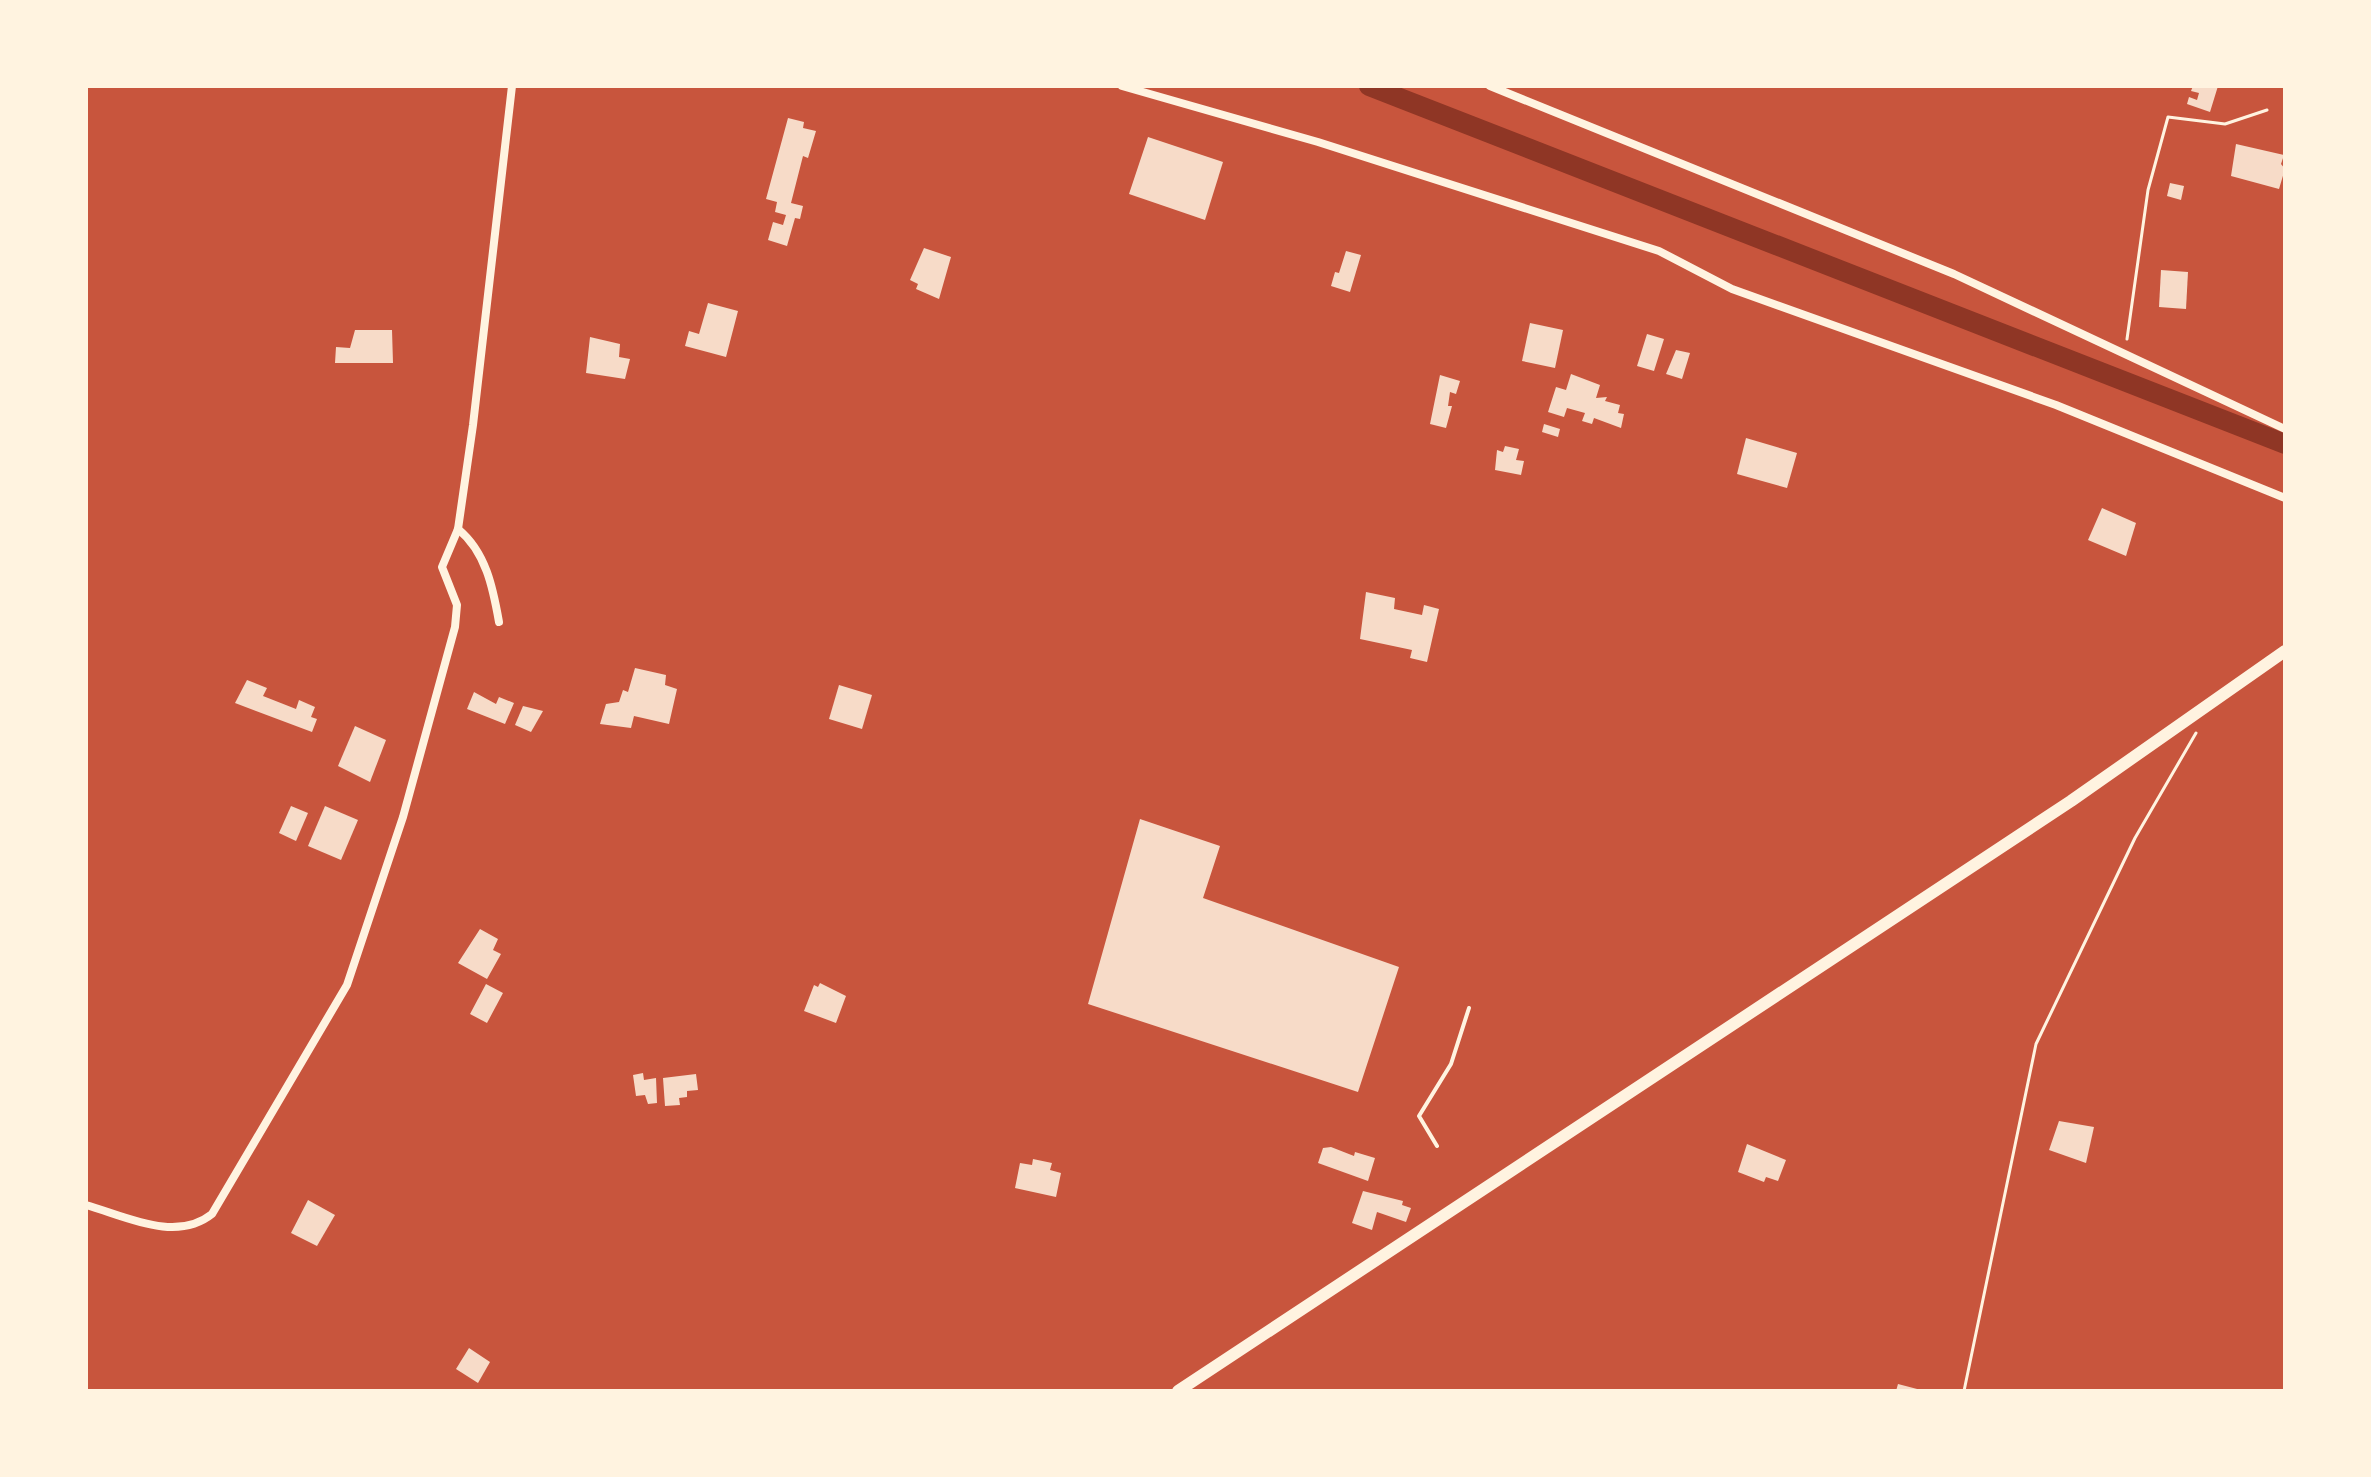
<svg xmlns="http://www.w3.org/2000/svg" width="2371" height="1477" viewBox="0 0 2371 1477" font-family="Roboto,sans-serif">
  <rect width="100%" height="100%" fill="#c8553d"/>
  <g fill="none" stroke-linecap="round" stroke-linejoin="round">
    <path stroke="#8f3625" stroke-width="20" d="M1369,86L2285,444"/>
  </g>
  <g fill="#f7dbc8">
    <path d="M2193,86H2218L2210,112L2187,104L2189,97L2197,100L2199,93L2191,91Z"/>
    <path d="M788,118L804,122L803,128L816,131L808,158L803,156L791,203L803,206L800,219L795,218L787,246L768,240L773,222L783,225L786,215L775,212L777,202L766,199Z"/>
    <path d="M1148,137L1223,162L1205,220L1129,194Z"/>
    <path d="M2236,144L2284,155L2281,164L2285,169L2279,189L2231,176Z"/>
    <path d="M2170,183L2184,186L2181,200L2167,196Z"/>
    <path d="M924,248L951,257L939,299L916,289L918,284L910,280Z"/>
    <path d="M1346,251L1361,255L1350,292L1331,286L1335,272L1339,273Z"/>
    <path d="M2161,270L2188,272L2186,309L2159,307Z"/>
    <path d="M708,303L738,311L726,357L685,346L689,331L699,334Z"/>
    <path d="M1530,323L1563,330L1555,368L1522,361Z"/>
    <path d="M355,330H392L393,363H335L336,347L350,348Z"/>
    <path d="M1647,334L1664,339L1654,371L1637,366Z"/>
    <path d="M590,337L620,344L619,357L630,359L625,379L586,373Z"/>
    <path d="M1676,350L1690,353L1682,379L1666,374Z"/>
    <path d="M1571,374L1600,385L1596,398L1607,397L1605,401L1620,405L1618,413L1624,414L1621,428L1594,418L1592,424L1582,421L1585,413L1567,408L1564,417L1548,412L1556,387L1566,390Z"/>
    <path d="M1440,375L1460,381L1456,394L1450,392L1448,406H1452L1446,428L1430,424Z"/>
    <path d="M1544,424L1560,429L1558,437L1542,432Z"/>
    <path d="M1746,438L1797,453L1787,488L1737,474Z"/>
    <path d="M1505,446L1519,449L1516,460L1524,461L1521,475L1495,470L1497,450L1503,452Z"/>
    <path d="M2102,508L2136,523L2126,556L2088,540Z"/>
    <path d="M1366,592L1395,598L1394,609L1422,615L1424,605L1439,609L1427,662L1410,658L1412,650L1360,639Z"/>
    <path d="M635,668L666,675L665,685L677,689L669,724L634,716L631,728L600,724L606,704L619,702L623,690L628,692Z"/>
    <path d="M247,680L267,688L263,696L296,709L299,700L315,707L311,717L317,719L312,732L235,703Z"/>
    <path d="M839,685L872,695L862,729L829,719Z"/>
    <path d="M474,692L496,704L499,697L514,703L505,724L467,709Z"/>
    <path d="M523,706L543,711L531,732L515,725Z"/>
    <path d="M355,726L386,740L370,782L338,766Z"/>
    <path d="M291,806L308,813L296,841L279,833Z"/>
    <path d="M325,806L358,820L341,860L308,846Z"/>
    <path d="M1140,819L1220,846L1203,898L1399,967L1358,1092L1088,1004Z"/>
    <path d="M480,929L498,939L493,950L501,954L487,979L458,963Z"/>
    <path d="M820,983L846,996L836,1023L804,1011L814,985L818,987Z"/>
    <path d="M486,984L503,993L487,1023L470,1014Z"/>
    <path d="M643,1073L644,1080L656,1078L657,1103L648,1104L645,1095L636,1096L633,1075Z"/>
    <path d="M696,1074L698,1090L687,1091V1097L679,1098L680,1105L665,1106L663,1078Z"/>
    <path d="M2059,1121L2094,1127L2086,1163L2049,1150Z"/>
    <path d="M1747,1144L1786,1160L1778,1181L1766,1177L1764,1182L1738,1172Z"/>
    <path d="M1331,1147L1354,1156L1355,1152L1375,1158L1368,1181L1318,1163L1323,1148Z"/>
    <path d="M1033,1159L1052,1163L1050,1170L1061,1173L1056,1197L1015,1188L1020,1163L1032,1165Z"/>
    <path d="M1363,1191L1403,1201L1402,1205L1411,1208L1406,1222L1377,1212L1372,1230L1352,1223Z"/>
    <path d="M308,1200L335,1215L317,1246L291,1233Z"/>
    <path d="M469,1348L490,1362L478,1383L456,1369Z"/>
    <path d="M1898,1384L1921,1390V1391H1896Z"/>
  </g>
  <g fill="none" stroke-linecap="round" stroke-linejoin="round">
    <g stroke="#fff3e0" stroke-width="3">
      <path d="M2127,339L2148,190L2168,117L2225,124L2267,110"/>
      <path d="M1964,1391L2036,1044L2135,838L2196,733"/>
    </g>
    <path stroke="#fff3e0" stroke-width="4" d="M1437,1146L1419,1116L1451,1064L1469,1008"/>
    <g stroke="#fff3e0" stroke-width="8">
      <path d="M1122,86L1318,142L1659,251L1732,289L2056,405L2285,498"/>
      <path d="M1490,86L1954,274L2285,429"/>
      <path d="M458,529C486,552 493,588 499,622"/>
      <path d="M86,1205C125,1216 176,1243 212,1214L347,985L403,817L455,627L457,605L442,567L458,529L473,425L512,86"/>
    </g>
    <path stroke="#fff3e0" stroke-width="12" d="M1178,1391L2071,801L2285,651"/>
  </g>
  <rect width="2371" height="1477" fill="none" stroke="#fff3e0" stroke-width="176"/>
</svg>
